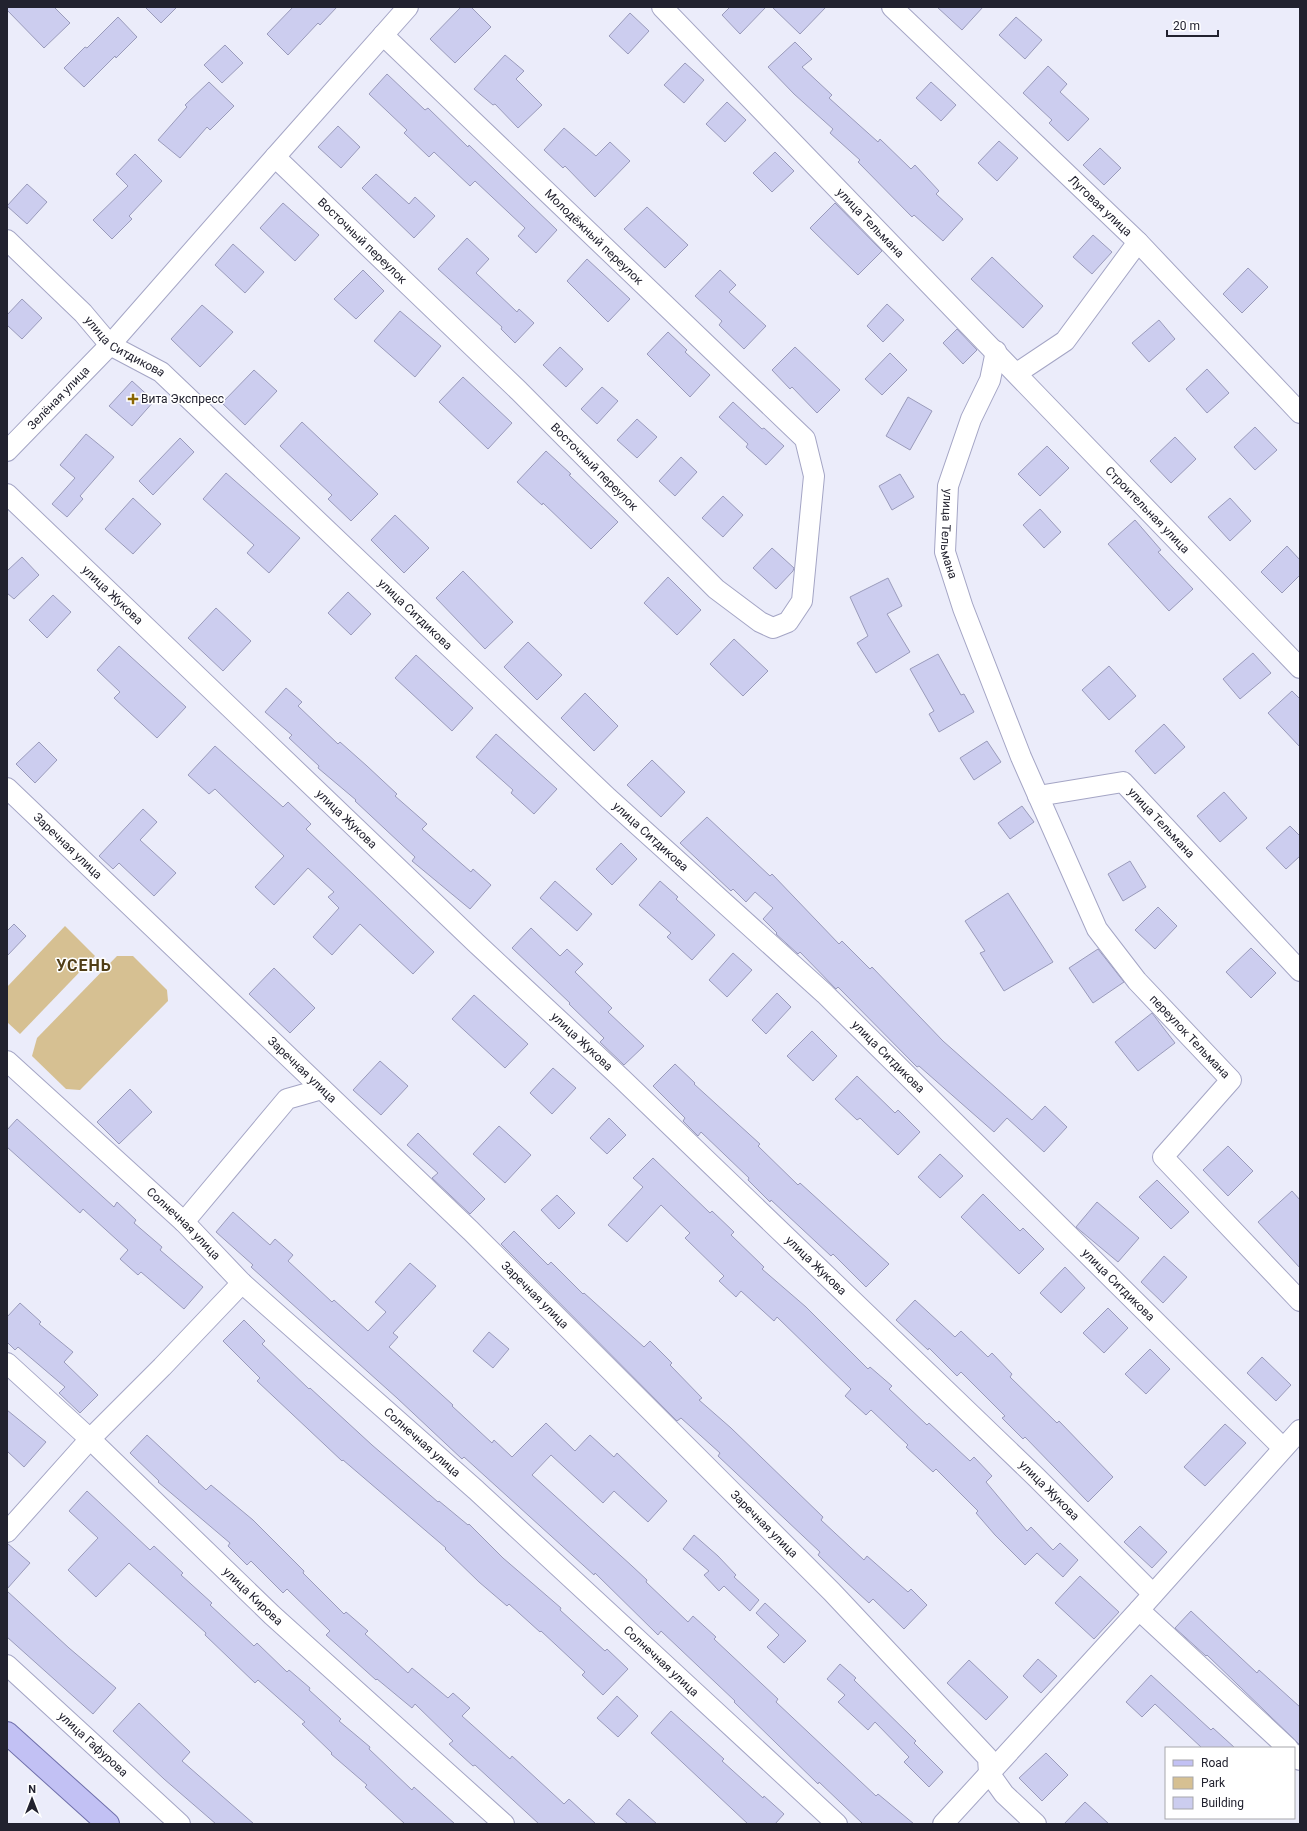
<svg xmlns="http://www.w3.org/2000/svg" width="1307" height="1831" viewBox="0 0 1307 1831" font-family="Roboto,sans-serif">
  <rect width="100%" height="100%" fill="#ebecfa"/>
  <g fill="#d6c092">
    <path d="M65,926L95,956L20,1034L7,1022V987Z"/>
    <path d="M117,956H133L167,990L168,1001L80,1090L66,1089L32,1056L37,1038Z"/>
  </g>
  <g fill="#cccdef" stroke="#9a9bbb">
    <path d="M7,7H54L70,23L44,48L7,10Z"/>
    <path d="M145,7H177L161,23Z"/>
    <path d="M293,7H337L320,25L318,23L288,55L267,34Z"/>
    <path d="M461,7H471L491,27L455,63L430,39Z"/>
    <path d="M730,7H766L740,34L722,15Z"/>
    <path d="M772,7H826L800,34Z"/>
    <path d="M937,7H983L962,30Z"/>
    <path d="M630,13L649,31L628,54L609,36Z"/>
    <path d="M118,17L137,37L116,58L115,56L84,87L64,68L85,47L87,48Z"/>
    <path d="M1016,17L1042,40L1025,59L999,35Z"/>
    <path d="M795,42L812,59L802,67L832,95L829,98L878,142L880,139L911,169L915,165L939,191L936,194L963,219L943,241L914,215L912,217L858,162L860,160L830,133L833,129L794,94L768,67Z"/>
    <path d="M225,45L243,63L222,83L204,65Z"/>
    <path d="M505,55L524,71L516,79L542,105L518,128L495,104L493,105L474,89Z"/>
    <path d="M685,63L704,80L684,103L664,85Z"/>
    <path d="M1048,66L1067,84L1060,92L1089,119L1068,141L1049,123L1052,120L1023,93Z"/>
    <path d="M387,74L425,110L428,108L468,147L469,145L557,230L536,253L518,236L525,228L475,181L470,186L434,152L429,157L404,133L407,130L369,94Z"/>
    <path d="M209,82L234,106L210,130L207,127L180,158L158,140L187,107L185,105Z"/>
    <path d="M931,82L956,105L941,121L916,98Z"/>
    <path d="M727,102L746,120L725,142L706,124Z"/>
    <path d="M338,126L360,147L341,168L318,147Z"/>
    <path d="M564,128L596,156L610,142L630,161L595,197L565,166L563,168L544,150Z"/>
    <path d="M999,141L1018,158L997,181L978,163Z"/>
    <path d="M1100,148L1121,168L1104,185L1083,165Z"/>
    <path d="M775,152L794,171L772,192L753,173Z"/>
    <path d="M135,154L162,181L129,216L132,219L112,239L93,220L128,186L116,174Z"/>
    <path d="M376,174L409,204L415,197L435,216L414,238L362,188Z"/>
    <path d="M27,184L47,202L27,224L7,206Z"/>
    <path d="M283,203L319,235L295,261L260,228Z"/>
    <path d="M835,203L882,251L858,275L810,228Z"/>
    <path d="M647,207L688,245L665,268L624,229Z"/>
    <path d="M1093,235L1112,252L1092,274L1073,257Z"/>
    <path d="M467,238L489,259L476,273L517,312L519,309L534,323L515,343L501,329L502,327L438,269Z"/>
    <path d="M233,244L264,272L245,293L215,265Z"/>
    <path d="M992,257L1043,306L1023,328L971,279Z"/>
    <path d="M587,259L630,299L608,322L567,281Z"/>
    <path d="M1248,268L1268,287L1242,313L1223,294Z"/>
    <path d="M363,270L384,291L356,319L334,299Z"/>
    <path d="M720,270L736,285L729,292L766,326L744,349L719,325L722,321L695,296Z"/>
    <path d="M22,299L42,318L22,339L7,325V315Z"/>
    <path d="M887,304L904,320L883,342L867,326Z"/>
    <path d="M202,305L233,332L200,367L171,339Z"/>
    <path d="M400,311L441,346L415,377L374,341Z"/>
    <path d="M1159,320L1175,339L1149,362L1132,343Z"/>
    <path d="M957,329L977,350L963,364L943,343Z"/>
    <path d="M668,332L687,350L685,352L710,375L690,397L647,354Z"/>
    <path d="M560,347L583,369L566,387L543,365Z"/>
    <path d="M795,347L840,390L817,413L792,387L790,389L772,370Z"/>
    <path d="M890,353L907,370L882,395L865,379Z"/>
    <path d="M1207,369L1229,393L1207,413L1186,389Z"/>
    <path d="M254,370L277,391L245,425L222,403Z"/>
    <path d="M463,377L512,423L488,449L439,402Z"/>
    <path d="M132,381L154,401L132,426L109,406Z"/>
    <path d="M602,387L618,401L597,424L581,409Z"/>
    <path d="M908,397L932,411L910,450L886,436Z"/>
    <path d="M733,402L762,429L764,428L784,446L766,465L746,447L748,444L719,417Z"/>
    <path d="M637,419L657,437L637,458L617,440Z"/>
    <path d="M302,422L378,494L351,521L328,499L332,495L280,446Z"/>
    <path d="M1255,427L1277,450L1255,470L1234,447Z"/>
    <path d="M86,434L114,457L80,496L83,499L67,517L52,504L75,478L60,465Z"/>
    <path d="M1175,437L1196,459L1171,483L1150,461Z"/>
    <path d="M180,438L194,452L153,495L139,481Z"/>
    <path d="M1047,446L1069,468L1040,496L1018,474Z"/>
    <path d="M546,451L571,474L569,475L618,522L591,549L543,503L542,505L517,482Z"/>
    <path d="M681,457L697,472L675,496L659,481Z"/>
    <path d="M226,473L300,538L269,573L247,553L254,545L203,499Z"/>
    <path d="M900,474L914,497L892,510L879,486Z"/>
    <path d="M723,496L743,515L723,537L702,518Z"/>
    <path d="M133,498L161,524L133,554L105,529Z"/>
    <path d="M1230,498L1251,521L1230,541L1208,517Z"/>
    <path d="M1040,509L1061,532L1044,548L1023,525Z"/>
    <path d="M395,515L429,548L404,573L371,540Z"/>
    <path d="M1135,520L1161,550L1158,552L1193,589L1169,611L1108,544Z"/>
    <path d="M1287,546L1300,560V575L1282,593L1261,572Z"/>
    <path d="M772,548L794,568L793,571L776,589L753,568Z"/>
    <path d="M22,557L39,575L14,599L7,593V571Z"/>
    <path d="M463,571L513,622L485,649L436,598Z"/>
    <path d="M668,577L701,610L677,635L644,603Z"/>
    <path d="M888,578L902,606L887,614L910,652L876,673L857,643L868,636L850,597Z"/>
    <path d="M348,592L371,614L351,635L328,613Z"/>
    <path d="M53,595L71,612L47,638L29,620Z"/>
    <path d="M216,608L251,641L223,671L188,638Z"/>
    <path d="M734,639L768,671L743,696L710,664Z"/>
    <path d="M528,642L562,675L537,700L504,667Z"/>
    <path d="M119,646L186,707L157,738L114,698L120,692L97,670Z"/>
    <path d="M1253,653L1271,673L1240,699L1223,679Z"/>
    <path d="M938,654L961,695L964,694L974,712L939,732L929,714L934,711L910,669Z"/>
    <path d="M416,655L473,708L452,731L395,678Z"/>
    <path d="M1109,666L1136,696L1109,720L1082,690Z"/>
    <path d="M286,688L302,702L298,706L338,744L340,742L367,766L397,794L395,796L427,824L422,829L471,872L473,869L491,885L470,909L412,861L415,857L355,801L356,800L318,768L319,766L289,738L292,735L265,712Z"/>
    <path d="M1292,691L1300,699V747L1268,713Z"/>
    <path d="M585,693L618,726L594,751L561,718Z"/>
    <path d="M1164,724L1185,747L1155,774L1135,751Z"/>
    <path d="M496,734L557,789L534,814L511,793L513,790L476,757Z"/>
    <path d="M987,741L1001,762L974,780L960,758Z"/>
    <path d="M39,742L57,760L35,783L16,764Z"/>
    <path d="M215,746L283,807L288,802L311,824L306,829L434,952L413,974L360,924L332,955L313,937L339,908L328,897L334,892L308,868L274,905L255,887L284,856L215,789L209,794L188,775Z"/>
    <path d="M652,760L685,792L661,817L627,785Z"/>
    <path d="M1224,792L1247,818L1220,842L1197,816Z"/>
    <path d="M1022,806L1034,822L1010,839L998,823Z"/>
    <path d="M143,809L157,822L140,840L176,873L154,896L119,863L113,869L99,856Z"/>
    <path d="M707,817L770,876L772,874L839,944L842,941L870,969L872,967L943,1041L1032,1120L1045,1106L1067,1127L1044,1152L1007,1118L994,1132L919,1066L917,1067L838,987L836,989L800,952L798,954L776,934L777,933L763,919L773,908L755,892L746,902L733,889L731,891L680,843Z"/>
    <path d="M1290,826L1300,836V856L1286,869L1266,848Z"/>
    <path d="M621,843L637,859L612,885L596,869Z"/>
    <path d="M1130,861L1146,887L1123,901L1108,874Z"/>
    <path d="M555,881L592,914L577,931L540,898Z"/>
    <path d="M660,881L678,897L676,899L715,935L692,960L667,937L671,933L639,905Z"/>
    <path d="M1008,893L1053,962L1004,991L980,953L985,951L965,921Z"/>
    <path d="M1158,907L1177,926L1155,949L1135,930Z"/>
    <path d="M14,924L26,936L7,956V931Z"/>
    <path d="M531,928L560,956L567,949L583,964L575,972L612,1008L608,1012L644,1046L624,1065L600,1042L604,1038L569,1004L570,1003L512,948Z"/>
    <path d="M1251,948L1276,973L1251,998L1226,972Z"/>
    <path d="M1098,949L1124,982L1093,1003L1069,968Z"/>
    <path d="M733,953L752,970L727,997L709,980Z"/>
    <path d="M274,968L315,1008L290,1033L249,994Z"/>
    <path d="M777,993L791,1007L766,1034L752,1020Z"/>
    <path d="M474,995L528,1044L505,1068L452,1019Z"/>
    <path d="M1152,1013L1175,1043L1138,1071L1115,1042Z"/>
    <path d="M812,1031L837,1056L813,1081L787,1056Z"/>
    <path d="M380,1061L408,1086L381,1115L353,1090Z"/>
    <path d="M675,1064L695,1083L694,1084L760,1144L758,1146L798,1185L800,1183L889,1264L866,1287L833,1254L831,1256L771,1200L770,1202L748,1180L749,1178L701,1132L698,1136L683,1121L685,1118L653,1086Z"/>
    <path d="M553,1068L576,1088L552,1114L530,1093Z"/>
    <path d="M857,1076L895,1113L898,1110L920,1132L898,1155L860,1118L857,1120L835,1099Z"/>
    <path d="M130,1089L152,1112L119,1144L97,1122Z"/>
    <path d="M609,1118L626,1135L607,1154L590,1138Z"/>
    <path d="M17,1119L114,1207L117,1202L136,1220L134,1223L162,1247L160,1250L203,1287L184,1309L141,1272L138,1275L120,1259L128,1250L83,1209L80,1213L7,1147V1130Z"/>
    <path d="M499,1126L531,1155L505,1183L473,1154Z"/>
    <path d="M418,1133L485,1199L470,1214L432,1178L438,1173L407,1145Z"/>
    <path d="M1228,1146L1253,1171L1228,1196L1203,1170Z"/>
    <path d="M940,1154L963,1176L940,1198L918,1177Z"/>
    <path d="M653,1158L710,1213L712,1211L734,1232L731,1235L764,1267L762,1269L806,1307L868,1369L870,1367L892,1386L889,1389L927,1425L929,1423L970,1461L974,1457L992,1476L986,1482L1027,1531L1031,1527L1053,1550L1060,1543L1078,1560L1063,1577L1037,1553L1025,1565L995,1535L976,1513L978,1511L936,1469L933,1472L906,1447L908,1445L871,1410L866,1415L845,1396L851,1389L777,1317L774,1321L741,1291L736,1297L719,1281L724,1276L685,1238L690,1233L661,1205L627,1242L608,1225L643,1187L633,1178Z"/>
    <path d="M1157,1180L1189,1212L1171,1229L1139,1197Z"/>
    <path d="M1292,1191L1300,1200V1268L1258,1222Z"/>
    <path d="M983,1194L1020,1231L1023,1228L1044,1249L1019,1274L961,1217Z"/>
    <path d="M557,1195L575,1213L559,1229L541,1210Z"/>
    <path d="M1097,1202L1139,1238L1118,1262L1076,1227Z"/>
    <path d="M233,1212L270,1245L275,1239L293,1255L288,1261L332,1302L334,1300L368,1331L386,1312L375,1302L410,1263L436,1286L393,1333L398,1337L389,1347L453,1405L452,1406L492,1443L494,1440L512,1457L546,1423L575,1451L590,1435L614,1457L617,1453L667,1501L648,1522L614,1491L603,1503L551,1455L532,1475L632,1566L647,1580L646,1582L688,1622L693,1616L716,1637L714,1639L778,1699L776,1702L876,1796L878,1794L914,1824H863L819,1782L818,1784L734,1702L735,1701L661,1631L658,1635L595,1573L594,1575L464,1457L462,1459L397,1398L251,1267L253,1265L216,1232Z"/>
    <path d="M514,1231L548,1265L551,1262L583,1294L584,1293L644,1347L650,1341L672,1363L670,1365L702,1398L699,1400L731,1428L823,1517L821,1520L864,1560L867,1556L908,1592L911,1589L927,1605L904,1629L873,1599L869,1603L845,1581L818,1555L820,1552L718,1456L720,1453L681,1418L677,1421L501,1244Z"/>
    <path d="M1164,1256L1187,1277L1163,1303L1141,1282Z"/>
    <path d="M1065,1267L1085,1288L1061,1313L1040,1293Z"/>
    <path d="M915,1300L955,1337L961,1331L988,1357L992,1353L1012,1374L1010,1377L1057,1423L1059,1421L1113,1477L1088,1502L1025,1437L1023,1439L1002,1418L1005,1416L961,1372L957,1376L929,1348L928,1350L896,1320Z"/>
    <path d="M20,1303L41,1322L39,1324L73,1352L64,1362L98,1395L80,1413L59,1393L65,1387L18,1347L15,1350L7,1342V1317Z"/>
    <path d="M1108,1308L1128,1328L1104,1353L1083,1333Z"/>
    <path d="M244,1320L265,1341L262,1344L309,1389L310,1388L372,1445L438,1502L439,1501L468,1525L469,1524L503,1558L561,1608L560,1610L605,1651L607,1649L628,1669L603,1695L582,1675L585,1672L541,1631L540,1632L509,1604L507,1606L479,1582L445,1549L446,1548L343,1460L342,1461L257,1381L260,1378L223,1341Z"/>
    <path d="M489,1332L509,1349L493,1368L473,1351Z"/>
    <path d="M1150,1349L1170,1369L1146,1394L1125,1374Z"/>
    <path d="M1262,1357L1291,1385L1276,1401L1247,1373Z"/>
    <path d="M7,1410L46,1442L24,1467L7,1451Z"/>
    <path d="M1225,1424L1246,1443L1205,1486L1184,1467Z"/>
    <path d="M147,1435L206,1490L211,1485L253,1520L304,1571L303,1573L344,1614L346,1612L368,1631L365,1634L408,1673L412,1668L448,1698L453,1693L470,1708L462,1716L510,1759L512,1756L564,1804L569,1799L596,1824H539L475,1765L473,1766L449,1744L453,1741L415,1704L412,1708L377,1679L376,1680L326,1635L330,1631L287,1589L283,1593L251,1561L247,1565L228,1546L230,1543L158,1482L159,1481L130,1453Z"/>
    <path d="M87,1491L150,1550L154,1546L183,1573L181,1575L212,1603L210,1605L254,1646L257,1643L287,1672L289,1670L310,1688L309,1690L341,1719L339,1721L370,1747L369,1749L412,1790L414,1787L455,1824H405L365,1787L367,1785L331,1754L332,1753L302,1724L305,1722L258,1680L255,1683L205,1635L206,1633L129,1563L96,1597L68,1570L98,1538L69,1511Z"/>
    <path d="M1140,1526L1167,1552L1152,1568L1124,1542Z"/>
    <path d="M694,1535L718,1556L736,1575L734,1577L759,1600L750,1611L724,1586L719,1591L704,1575L709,1571L683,1549Z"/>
    <path d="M7,1543L30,1563L7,1589Z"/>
    <path d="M1080,1576L1119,1612L1094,1639L1055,1603Z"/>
    <path d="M7,1591L69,1648L116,1688L93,1714L7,1637Z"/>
    <path d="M765,1603L806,1641L784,1663L767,1647L779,1635L756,1613Z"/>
    <path d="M1191,1611L1257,1673L1259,1670L1300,1707V1745L1207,1655L1206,1656L1175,1628Z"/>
    <path d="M1038,1659L1057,1676L1041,1693L1023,1676Z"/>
    <path d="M969,1660L1008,1697L986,1720L947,1683Z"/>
    <path d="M840,1664L856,1678L854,1680L916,1741L914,1743L943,1772L929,1787L904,1762L909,1757L875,1722L868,1730L838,1702L845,1695L827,1679Z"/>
    <path d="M1151,1675L1211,1730L1213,1728L1235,1748H1202L1155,1704L1142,1717L1126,1702Z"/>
    <path d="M617,1696L638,1716L618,1737L597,1718Z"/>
    <path d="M139,1703L190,1752L182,1761L254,1824H216L164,1779L113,1731Z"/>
    <path d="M671,1711L724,1759L722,1761L763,1798L764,1796L784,1814L775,1824H748L651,1733Z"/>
    <path d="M1046,1753L1068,1775L1042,1801L1019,1778Z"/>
    <path d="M629,1799L657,1824H628L616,1814Z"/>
    <path d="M1085,1802L1109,1824H1064Z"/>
  </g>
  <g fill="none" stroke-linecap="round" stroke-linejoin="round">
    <g stroke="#a4a5c5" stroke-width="22">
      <g id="minor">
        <path id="s1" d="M662,7L1300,668"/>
        <path id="s2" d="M892,7L1138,242L1300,413"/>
        <path id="s3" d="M275,157L519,391L716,589L760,622L773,628L788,622L802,601L814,476L805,439L383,35"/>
        <path id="s4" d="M7,240L83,313L110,345L161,372L608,798L825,994L1283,1448"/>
        <path id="s5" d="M996,351L990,380L971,419L948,486L945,552L963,608L1021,757L1097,929L1137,981L1231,1080L1163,1157L1300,1301"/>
        <path d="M1017,373L1065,341L1138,242"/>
        <path id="s6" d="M7,451L110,345L275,157L408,7"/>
        <path id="s7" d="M7,494L476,943L621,1078L1036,1477L1153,1594"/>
        <path id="s8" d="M7,788L471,1231L832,1592L988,1758L989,1773L1004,1794L1036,1824"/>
        <path id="s9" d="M1038,796L1123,782L1300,971"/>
        <path id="s10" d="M7,1061L184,1222L242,1283L476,1490L837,1824"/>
        <path d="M184,1222L287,1099L322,1089"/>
        <path id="s11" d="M7,1363L90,1439L272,1615L504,1824"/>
        <path d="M7,1532L90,1439L162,1367L242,1283"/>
        <path d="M1139,1610L1288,1748"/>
        <path id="s12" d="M7,1665L180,1824"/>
        <path d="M1294,1754L1300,1760"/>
        <path d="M943,1824L1139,1610L1300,1430"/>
      </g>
    </g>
    <g stroke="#6f6faa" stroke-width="24">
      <path id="major" d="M7,1733L108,1824"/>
    </g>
    <use href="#minor" stroke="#fff" stroke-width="20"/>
    <use href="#major" stroke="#c2c1f4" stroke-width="22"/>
  </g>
  <path fill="#896604" stroke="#fff" stroke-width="1.5" d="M131 393h4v4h4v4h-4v4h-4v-4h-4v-4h4z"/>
  <g text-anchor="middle" stroke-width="3" stroke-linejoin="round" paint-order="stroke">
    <g font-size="12" fill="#22222f" stroke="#fff">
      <text dy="4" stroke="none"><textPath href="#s2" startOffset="288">Луговая улица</textPath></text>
      <text dy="4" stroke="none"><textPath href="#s1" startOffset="300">улица Тельмана</textPath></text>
      <text transform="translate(594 237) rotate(44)" y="4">Молодёжный переулок</text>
      <text dy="4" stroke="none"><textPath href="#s3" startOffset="121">Восточный переулок</textPath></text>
      <text dy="4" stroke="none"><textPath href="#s4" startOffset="160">улица Ситдикова</textPath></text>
      <text dy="4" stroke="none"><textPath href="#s6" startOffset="74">Зелёная улица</textPath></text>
      <text dy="4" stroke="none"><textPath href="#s3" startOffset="445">Восточный переулок</textPath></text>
      <text dy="4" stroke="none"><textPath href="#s1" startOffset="699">Строительная улица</textPath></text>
      <text dy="4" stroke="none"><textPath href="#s5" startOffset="192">улица Тельмана</textPath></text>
      <text dy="4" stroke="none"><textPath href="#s7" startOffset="146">улица Жукова</textPath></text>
      <text dy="4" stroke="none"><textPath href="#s4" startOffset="556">улица Ситдикова</textPath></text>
      <text dy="4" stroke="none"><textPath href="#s7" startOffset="470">улица Жукова</textPath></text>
      <text dy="4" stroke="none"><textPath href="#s9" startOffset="142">улица Тельмана</textPath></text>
      <text dy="4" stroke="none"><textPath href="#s4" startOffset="880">улица Ситдикова</textPath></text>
      <text dy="4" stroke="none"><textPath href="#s8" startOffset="84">Заречная улица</textPath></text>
      <text dy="4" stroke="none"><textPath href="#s5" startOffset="759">переулок Тельмана</textPath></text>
      <text dy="4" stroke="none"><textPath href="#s7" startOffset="794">улица Жукова</textPath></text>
      <text dy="4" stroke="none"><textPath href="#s4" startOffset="1204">улица Ситдикова</textPath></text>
      <text dy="4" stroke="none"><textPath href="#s8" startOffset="408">Заречная улица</textPath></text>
      <text dy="4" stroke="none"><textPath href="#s10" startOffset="240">Солнечная улица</textPath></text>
      <text dy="4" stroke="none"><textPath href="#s7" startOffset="1118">улица Жукова</textPath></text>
      <text dy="4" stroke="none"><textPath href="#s4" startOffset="1528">улица Ситдикова</textPath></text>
      <text dy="4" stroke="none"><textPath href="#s8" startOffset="732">Заречная улица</textPath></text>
      <text dy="4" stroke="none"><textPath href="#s10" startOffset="564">Солнечная улица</textPath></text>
      <text dy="4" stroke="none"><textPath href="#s7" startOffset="1442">улица Жукова</textPath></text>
      <text dy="4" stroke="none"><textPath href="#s8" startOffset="1056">Заречная улица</textPath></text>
      <text dy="4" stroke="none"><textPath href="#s11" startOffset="339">улица Кирова</textPath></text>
      <text dy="4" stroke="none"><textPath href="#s10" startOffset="888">Солнечная улица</textPath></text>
      <text dy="4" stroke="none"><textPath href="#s12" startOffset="117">улица Гафурова</textPath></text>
    </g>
    <g font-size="12" fill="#22222f" stroke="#fff" text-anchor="start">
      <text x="141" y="403">Вита Экспресс</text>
    </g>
    <g font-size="16" font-weight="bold" letter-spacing="1" fill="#503e18" stroke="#fff">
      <text x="84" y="971">УСЕНЬ</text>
    </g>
  </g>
  <rect width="1307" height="1831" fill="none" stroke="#22222f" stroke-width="16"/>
  <rect x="1165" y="1747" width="130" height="72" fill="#ffffff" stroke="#a7a7ac"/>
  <rect x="1173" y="1760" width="20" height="6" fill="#c2c1f4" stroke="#a7a7ac"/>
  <text x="1201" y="1767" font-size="12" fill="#22222f">Road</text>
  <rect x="1173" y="1777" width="20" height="12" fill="#d6c092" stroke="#a7a7ac"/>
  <text x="1201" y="1787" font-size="12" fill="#22222f">Park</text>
  <rect x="1173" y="1797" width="20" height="12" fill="#cccdef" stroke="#a7a7ac"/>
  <text x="1201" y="1807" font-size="12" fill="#22222f">Building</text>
  <g transform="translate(32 1799)" stroke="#ffffff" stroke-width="3" paint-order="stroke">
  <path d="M0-3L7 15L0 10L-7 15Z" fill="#22222f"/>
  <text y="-6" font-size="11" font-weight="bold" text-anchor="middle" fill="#22222f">N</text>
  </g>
  <path d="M1167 30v6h51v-6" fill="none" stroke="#22222f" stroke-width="2"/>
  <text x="1173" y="30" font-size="12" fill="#22222f" stroke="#ffffff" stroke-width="3" paint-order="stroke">20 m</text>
</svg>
